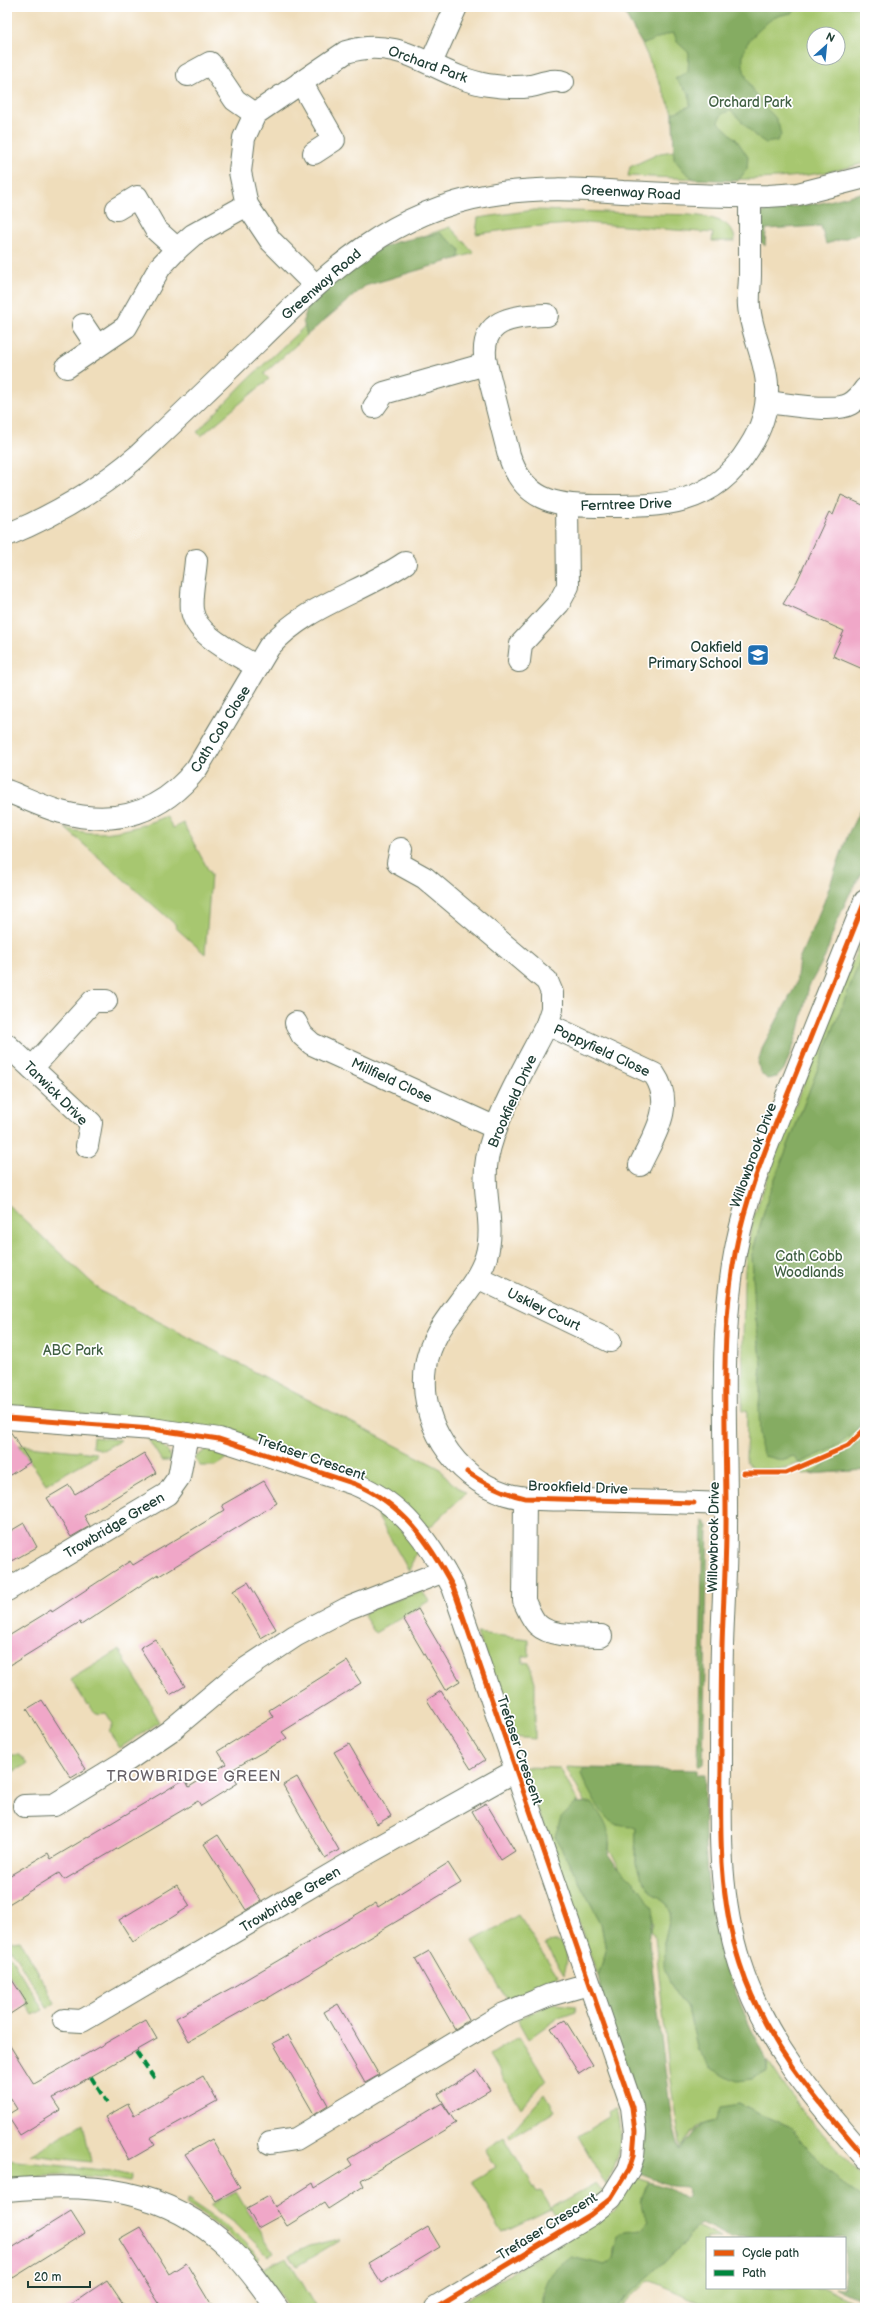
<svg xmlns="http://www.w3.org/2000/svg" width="872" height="2315" viewBox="0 0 872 2315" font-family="'Balsamiq Sans',sans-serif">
  <rect width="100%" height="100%" fill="#fff"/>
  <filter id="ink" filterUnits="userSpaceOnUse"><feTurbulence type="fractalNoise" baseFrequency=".025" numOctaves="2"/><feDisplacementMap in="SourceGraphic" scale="8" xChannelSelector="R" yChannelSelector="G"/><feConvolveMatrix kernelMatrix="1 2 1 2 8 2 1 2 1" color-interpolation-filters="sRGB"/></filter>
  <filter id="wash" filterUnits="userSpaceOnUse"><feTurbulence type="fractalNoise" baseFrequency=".012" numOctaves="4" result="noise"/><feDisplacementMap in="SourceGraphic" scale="16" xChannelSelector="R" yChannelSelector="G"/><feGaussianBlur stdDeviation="0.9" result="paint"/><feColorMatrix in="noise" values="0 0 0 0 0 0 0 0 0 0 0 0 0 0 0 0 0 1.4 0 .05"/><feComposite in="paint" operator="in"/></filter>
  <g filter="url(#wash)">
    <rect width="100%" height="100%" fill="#efddbb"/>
    <g fill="#a7c76f" stroke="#638252" fill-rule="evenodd">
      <path d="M621,7H865V163C787,186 708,179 628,176L630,167L660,153L674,151L673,113L642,44ZM814,34H838V58H814Z"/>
      <path d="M534,210C574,211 613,212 653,214C674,215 700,213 720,221C728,224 735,232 735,241H712L713,233L586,223L528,227L476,234L478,218Z"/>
      <path d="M450,227L474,253L458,258L440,233L415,239Z"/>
      <path d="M305,326L307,335L264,374L269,379L201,436L197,432L246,381Z"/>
      <path d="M166,816L173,828L183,823L211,875L205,954L175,927L176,925L65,828C101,839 132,830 166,816Z"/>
      <path d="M865,930V948L769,1194L752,1254L755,1312L762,1365L759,1406L781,1460L859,1429L865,1418V1470L803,1474L799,1463L785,1469H754L746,1462L747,1411H742L744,1282L747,1248L754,1216L779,1145Z"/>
      <path d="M7,1204L102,1292L439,1468L451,1482L466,1493L429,1528L417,1516L351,1474L7,1409Z"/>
      <path d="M93,1437L121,1440L103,1450L92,1447Z"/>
      <path d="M148,1439C162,1443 168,1448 171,1461H162Z"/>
      <path d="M19,1445L96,1453V1456L46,1484Z"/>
      <path d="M209,1448L236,1453L216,1466H200L194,1458Z"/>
      <path d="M379,1505L416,1544V1553L409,1571L374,1510Z"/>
      <path d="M422,1591L429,1601L375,1633L364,1616L366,1611Z"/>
      <path d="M477,1633L529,1639V1656H523V1662L529,1663L535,1682V1739L513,1737Z"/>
      <path d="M119,1650L151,1704L153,1707L151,1708L159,1722L120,1748L109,1732L113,1724L106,1713C97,1715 94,1713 89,1704L87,1705L71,1679Z"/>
      <path d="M7,1749L11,1755H20L27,1764L7,1775Z"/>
      <path d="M522,1767L560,1768L579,1804H575L555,1836L601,1923L606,1951L598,1976Z"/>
      <path d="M566,1767L584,1768L582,1776L636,1827L635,1861L651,1892L667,1904L671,1913L664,1943L670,1983L687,2009L697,2050L752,2079L767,2071L768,2061L800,2109L865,2179V2200L840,2182L802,2143L789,2126L756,2113L740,2104L716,2121L698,2126L690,2133L681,2149L670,2080L655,1937L651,1930L653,1923L640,1889L620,1869L609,1848L610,1839L592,1804H586Z"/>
      <path d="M518,1915L558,1976L547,1983L507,2000L473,1941Z"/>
      <path d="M20,1940L55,2003L47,2008L7,1942Z"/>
      <path d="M552,1941C572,1939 567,1963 564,1975L545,1944Z"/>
      <path d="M7,1951L43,2010L33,2015L7,1971Z"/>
      <path d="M555,2003L575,2005L576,2011L559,2017L528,2039L518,2021L520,2017Z"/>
      <path d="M519,2037L546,2080L521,2108L490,2055Z"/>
      <path d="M545,2094L555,2111L510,2138L509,2134Z"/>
      <path d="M616,2109C623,2136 621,2160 606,2184L578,2136L610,2116L609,2111Z"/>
      <path d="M83,2123L91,2162L30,2155Z"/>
      <path d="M504,2137L537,2192L541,2191L551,2208L596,2183L604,2194L567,2218L554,2214L551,2209L502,2232L472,2181L496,2167L485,2149Z"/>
      <path d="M7,2160L111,2171L131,2176L129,2182C85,2173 51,2175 7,2179Z"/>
      <path d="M636,2178L649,2182L645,2188L648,2221L640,2230L626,2232L614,2248L613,2259L605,2265L592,2263L543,2292V2308H453L615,2210Z"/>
      <path d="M236,2191L273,2253L268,2256L236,2224L210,2205Z"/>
      <path d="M187,2199L231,2229L260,2258L256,2261L227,2232L185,2203Z"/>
      <path d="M696,2226L721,2238H707V2288H825L865,2308H713L649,2280L618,2308H614L681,2247Z"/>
      <path d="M338,2239L340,2240L297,2266L290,2255L310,2246Z"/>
      <path d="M287,2257L317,2308H289L261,2269Z"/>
    </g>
    <g fill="#85ac62" stroke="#52744b">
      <path d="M621,7H797L793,13C771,16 770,20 754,35C730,59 749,86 766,108C770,112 776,117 778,123C779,126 780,131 781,135L777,141L766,143L755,136L731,110L722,114L718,122L736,139L748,157L747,169L738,181L694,179L685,172L674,159L673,113L690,106L689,93L675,79L688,71L689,53L677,42L674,33C661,34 655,42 642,44Z"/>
      <path d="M865,192V232L826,244L821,226L766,229L765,246L759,240L758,216L767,210L821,203Z"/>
      <path d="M440,233L460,249L459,258L365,286L307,335L303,321L309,303L376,250L396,242Z"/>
      <path d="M865,800V868L849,895L836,924L825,957L809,986L799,1030L785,1068L777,1077L767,1079L760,1072L758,1062L763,1046L796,985L799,959L824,902L848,834Z"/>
      <path d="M865,948V1418C850,1443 825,1452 799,1463L794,1456L781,1460L764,1456L760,1446L759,1406L762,1365L755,1312L752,1254L769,1194Z"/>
      <path d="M864,1439L865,1470L810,1474Z"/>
      <path d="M703,1520L708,1526L703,1764L698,1767Z"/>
      <path d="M584,1768L697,1770V1775H705C704,1834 704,1890 720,1947C727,1973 738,1998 749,2024C755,2039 768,2053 767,2071L752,2079L736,2081L710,2067L697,2050L687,2009L670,1983L664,1966V1943L671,1913L667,1904L651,1892L640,1875L635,1861L636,1828C630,1826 623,1827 617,1825C602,1820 587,1788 581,1774Z"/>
      <path d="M592,1803C605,1821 612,1831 608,1854L615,1864L640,1889L653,1908L649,1943L672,2123L680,2150C696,2132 689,2128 716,2121L721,2107L740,2104L756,2113L789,2126L802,2143L840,2182L865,2200V2302L835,2288H845V2238H732L701,2223L696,2226L681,2247L614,2308H543C544,2281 549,2272 571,2257L605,2265L613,2259L617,2237L626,2232L641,2230L648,2221C638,2205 640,2198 649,2182L668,2188L685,2198L688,2194L687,2187L672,2186L637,2173L598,1976L606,1951L601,1923L555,1836L561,1818L575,1804Z"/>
    </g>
    <g id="blocks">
      <g fill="#f0a7c8">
        <path d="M841,495L865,506V670L833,656L844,631L783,604L797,581L829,512L833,515Z"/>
        <path d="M7,1431H10L30,1462L7,1477Z"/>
        <path d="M144,1453L156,1473L84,1516L90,1526L71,1537L47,1498L69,1485L75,1494Z"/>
        <path d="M264,1481L277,1503L159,1576L158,1574L81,1625L80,1622L7,1667V1637L51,1610L52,1612L130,1561L133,1565L225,1510L222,1505Z"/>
        <path d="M24,1523L37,1547L7,1564V1533Z"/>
        <path d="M248,1582L276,1629L261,1638L233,1591Z"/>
        <path d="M418,1609L460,1681L445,1690L403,1618Z"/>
        <path d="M155,1639L185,1686L170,1695L140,1648Z"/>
        <path d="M347,1661L361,1683L282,1732L287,1738L230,1771L238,1783L201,1806L198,1801L64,1880L59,1873L7,1905V1877L48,1853L51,1859L185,1779L189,1787L226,1764L218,1751L273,1717L269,1710Z"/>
        <path d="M441,1691L485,1760L471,1769L427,1700Z"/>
        <path d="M42,1700L86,1769L71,1778L27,1709Z"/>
        <path d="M349,1744L391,1816L377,1824L334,1752Z"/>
        <path d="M297,1777L339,1850L325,1858L283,1785Z"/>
        <path d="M486,1803L515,1851L501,1860L472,1811Z"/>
        <path d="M218,1835L261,1901L246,1910L204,1844Z"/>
        <path d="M448,1863L461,1883L263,2001L262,2000L189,2041L176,2018L233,1987L376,1903L378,1907Z"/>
        <path d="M177,1885L190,1906L133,1942L119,1920Z"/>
        <path d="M429,1951L469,2020L455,2029L415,1959Z"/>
        <path d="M7,1972L27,2003L7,2016Z"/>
        <path d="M338,2004L379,2075L365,2083L324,2012Z"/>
        <path d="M146,2020L157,2039L53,2098L61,2110L20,2135L7,2115L17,2109L7,2093V2041L34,2084Z"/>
        <path d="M565,2020L593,2065L579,2074L551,2028Z"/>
        <path d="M288,2035L328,2105L314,2114L273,2043Z"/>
        <path d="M477,2070L490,2090L450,2114L438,2094Z"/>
        <path d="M203,2076L217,2101L150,2138L155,2145L129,2160L105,2117L128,2104L134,2115Z"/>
        <path d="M442,2103L456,2123L361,2180L364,2186L328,2209L324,2203L287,2226L276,2209L280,2216L258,2228L247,2208L269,2196L275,2207L313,2183L315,2188L352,2165L348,2159Z"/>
        <path d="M212,2139L240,2188L216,2201L185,2154Z"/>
        <path d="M71,2211L85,2233L13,2278L7,2268V2251Z"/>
        <path d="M140,2227L169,2274L186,2263L213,2308H162L119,2239Z"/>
        <path d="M428,2227L440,2247L381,2283L368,2263Z"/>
        <path d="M107,2280L126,2308H66L89,2292Z"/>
      </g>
    </g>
  </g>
  <g filter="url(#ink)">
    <use href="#blocks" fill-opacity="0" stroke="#687563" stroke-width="1"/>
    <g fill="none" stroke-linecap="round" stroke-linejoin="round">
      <g stroke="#687563" stroke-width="24">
        <g id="minor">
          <path d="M431,63L456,7"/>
          <path d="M188,75L210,63L235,100L255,114"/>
          <path d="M301,82L334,140L314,153"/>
          <path d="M117,209L137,197L156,230L177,249"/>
          <path d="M315,285L271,241L247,205L240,172L244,138L255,114L346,52C404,34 436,77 488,85C502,87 517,88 531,86C541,84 554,78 563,82"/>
          <path d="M547,315C512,316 478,319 486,364L509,455C523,499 553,506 595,506C658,506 712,509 749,448C762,428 768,409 767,385C766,359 751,333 749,306C748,296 750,285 750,275C750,249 750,223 750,197"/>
          <path d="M83,325L97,346"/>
          <path d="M67,367L126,327L160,267L177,249L193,235L247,205"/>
          <path d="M767,402C787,404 834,413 850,404C857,400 861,395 865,389"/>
          <path d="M374,407L384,393L486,364"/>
          <path d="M7,535C56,515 99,489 139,455C179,417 218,380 257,342C327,274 388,212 489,195C533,187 579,189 623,192C671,194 720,197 768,196L798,194L865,177"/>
          <path d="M196,560C195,576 190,595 192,610C195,636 237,654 257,667"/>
          <path d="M519,661L521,644L559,603L568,586L567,506"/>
          <path d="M7,791C25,798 43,807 61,812C116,827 162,813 197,768L269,647C306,605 359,594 405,563"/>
          <path d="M401,849L398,863L425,878L547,981L552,993V1009L547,1024C527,1064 495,1116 487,1159C481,1192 496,1224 486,1257C473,1297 432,1322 426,1366C418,1420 453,1477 506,1494C529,1501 557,1499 581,1500C629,1501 677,1502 725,1504"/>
          <path d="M865,901C840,963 816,1024 791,1086C772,1133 752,1180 740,1230C717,1326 727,1430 726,1528C726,1567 723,1607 722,1647C721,1687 721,1727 721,1767C720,1834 719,1899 740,1964C764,2040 814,2098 865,2157"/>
          <path d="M296,1023L302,1035L312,1044L496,1128"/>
          <path d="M547,1024L654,1074C676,1106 654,1135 640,1165"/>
          <path d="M7,1045L91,1123L87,1146"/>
          <path d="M32,1068L93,1001H106"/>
          <path d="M477,1277L610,1341"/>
          <path d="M7,1418L152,1429L219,1439L355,1484C403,1504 429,1542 453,1587L632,2107L635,2132L633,2156L629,2169L611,2198L590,2215L436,2308"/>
          <path d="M525,1498L524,1601C528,1609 532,1620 538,1625C552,1638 583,1635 601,1636"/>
          <path d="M7,1590L167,1494L179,1477L187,1434"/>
          <path d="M24,1806L54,1805L123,1763L170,1731L238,1674L295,1636L346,1609L444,1571"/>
          <path d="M64,2020L82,2021L354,1861L515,1771"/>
          <path d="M270,2143L296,2139L502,2015L550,1995L589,1984"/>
          <path d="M7,2190C91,2182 166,2187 230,2249C248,2267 262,2287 277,2308"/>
        </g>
      </g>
      <use href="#minor" stroke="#fff" stroke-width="22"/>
      <g stroke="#00873e" stroke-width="4" stroke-dasharray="8 4" stroke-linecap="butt">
        <path d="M136,2052L155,2079"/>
        <path d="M91,2077L107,2103"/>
      </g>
      <g stroke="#fff" stroke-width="8">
        <g id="cycleway">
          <path d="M865,901C840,963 816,1024 791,1086C772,1133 752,1180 740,1230C717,1326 727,1430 726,1528C726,1567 723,1607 722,1647C721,1687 721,1727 721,1767C720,1834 719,1899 740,1964C764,2040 814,2098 865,2157"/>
          <path d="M7,1418L152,1429L219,1439L355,1484C403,1504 429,1542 453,1587L632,2107L635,2132L633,2156L629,2169L611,2198L590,2215L436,2308"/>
          <path d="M467,1472C486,1485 503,1493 525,1498L694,1503"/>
          <path d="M744,1473H786L848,1446L865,1429"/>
        </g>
      </g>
      <use href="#cycleway" stroke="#e8590c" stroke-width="5"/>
    </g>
  </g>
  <defs>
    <g id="school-square" transform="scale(1.15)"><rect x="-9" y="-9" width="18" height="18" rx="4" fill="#1f6fb2" stroke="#fff"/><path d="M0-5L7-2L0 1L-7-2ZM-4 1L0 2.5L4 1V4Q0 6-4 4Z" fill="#fff"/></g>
  </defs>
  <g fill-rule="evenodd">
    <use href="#school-square" x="758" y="655"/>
  </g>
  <g text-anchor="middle" stroke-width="3.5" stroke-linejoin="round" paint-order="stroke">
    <g font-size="14" fill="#1f3d34" stroke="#fff">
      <text transform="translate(428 64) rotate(20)" y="5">Orchard Park</text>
      <text transform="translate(631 192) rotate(3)" y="5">Greenway Road</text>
      <text transform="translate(321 284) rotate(-41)" y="5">Greenway Road</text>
      <text transform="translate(626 504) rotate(-2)" y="5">Ferntree Drive</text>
      <text transform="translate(220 729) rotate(-58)" y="5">Cath Cob Close</text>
      <text transform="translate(602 1050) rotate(25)" y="5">Poppyfield Close</text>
      <text transform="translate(392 1080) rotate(25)" y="5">Millfield Close</text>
      <text transform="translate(56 1093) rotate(45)" y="5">Tarwick Drive</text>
      <text transform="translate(512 1101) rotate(-66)" y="5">Brookfield Drive</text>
      <text transform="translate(753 1155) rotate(-70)" y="5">Willowbrook Drive</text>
      <text transform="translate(544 1309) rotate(26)" y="5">Uskley Court</text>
      <text transform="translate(311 1457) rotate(19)" y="5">Trefaser Crescent</text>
      <text transform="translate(578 1487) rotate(2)" y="5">Brookfield Drive</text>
      <text transform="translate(114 1525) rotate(-31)" y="5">Trowbridge Green</text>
      <text transform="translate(713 1537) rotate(-89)" y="5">Willowbrook Drive</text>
      <text transform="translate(520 1750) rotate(71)" y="5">Trefaser Crescent</text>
      <text transform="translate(290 1899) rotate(-31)" y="5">Trowbridge Green</text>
      <text transform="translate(547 2226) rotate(-32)" y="5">Trefaser Crescent</text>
    </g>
    <g font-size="14" fill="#416043" stroke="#fff">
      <text x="750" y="107">Orchard Park</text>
      <text x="809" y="1261">Cath Cobb<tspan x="809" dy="16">Woodlands</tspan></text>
      <text x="73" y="1355">ABC Park</text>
    </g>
    <g font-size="14" fill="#1f3d34" stroke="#fff" text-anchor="end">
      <text x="742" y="652">Oakfield<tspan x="742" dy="16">Primary School</tspan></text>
    </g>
    <g font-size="15" letter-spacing="1" fill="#686268" stroke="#fff">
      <text x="194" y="1781">TROWBRIDGE GREEN</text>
    </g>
  </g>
  <rect width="872" height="2315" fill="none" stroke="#fff" stroke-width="24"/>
  <rect x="706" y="2237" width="140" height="52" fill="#ffffff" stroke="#a5b1ae"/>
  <rect x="714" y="2250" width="20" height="6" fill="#e8590c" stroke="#a5b1ae"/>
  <text x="742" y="2257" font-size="12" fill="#1f3d34">Cycle path</text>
  <rect x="714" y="2270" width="20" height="6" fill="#00873e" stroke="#a5b1ae"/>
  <text x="742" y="2277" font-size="12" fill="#1f3d34">Path</text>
  <g transform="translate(826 46) rotate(27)"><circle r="19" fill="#ffffff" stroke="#a5b1ae"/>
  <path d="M0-3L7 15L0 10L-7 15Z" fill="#1f6fb2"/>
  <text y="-6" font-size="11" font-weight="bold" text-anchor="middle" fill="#1f3d34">N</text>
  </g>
  <path d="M28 2281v6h62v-6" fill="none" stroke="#1f3d34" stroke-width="2"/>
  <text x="34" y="2281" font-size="12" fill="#1f3d34" stroke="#ffffff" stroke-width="3" paint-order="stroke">20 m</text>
</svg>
